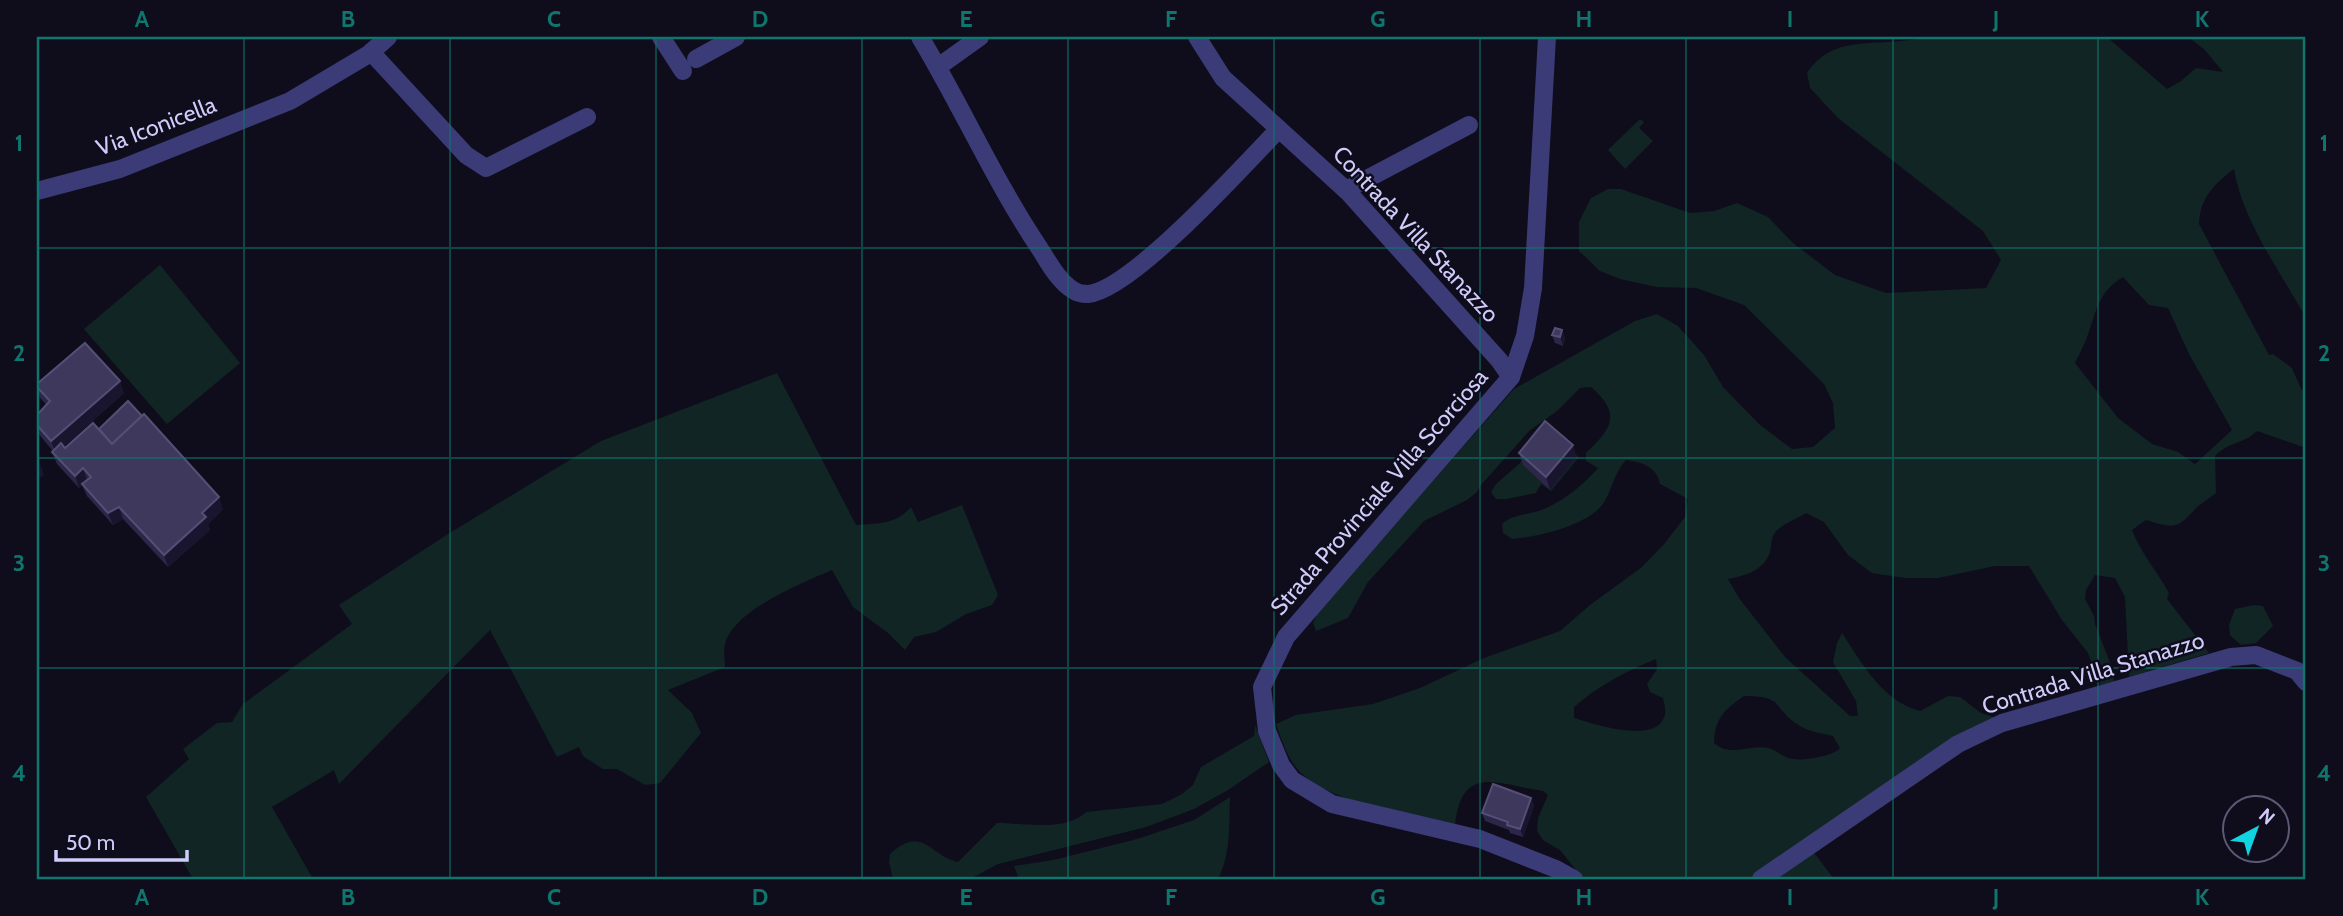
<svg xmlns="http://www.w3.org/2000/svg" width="2343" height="916" viewBox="0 0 2343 916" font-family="Cabin,sans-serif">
  <rect width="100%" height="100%" fill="#0f0d1c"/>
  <g fill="#102524" fill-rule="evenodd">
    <path d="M1923,37H2107L2167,89L2181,81L2196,68L2223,72L2205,50L2188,37H2306V318C2281,273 2242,220 2234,169C2214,184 2200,198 2199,224L2269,355L2273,354L2292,368L2301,389L2306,391V448L2257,431C2246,443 2226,443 2215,456L2216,493C2210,498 2203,502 2197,507C2177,529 2175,529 2146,520L2132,530C2140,552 2157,571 2169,593L2167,599L2209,653L2129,677L2125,597L2115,578L2095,575L2086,590L2085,599L2094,616L2095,624L2113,670L2114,682L2101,687L2088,653L2062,620L2029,566H1995L1938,578H1905L1872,573L1848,555L1824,522L1806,513C1796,520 1782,523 1774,534C1770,540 1772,548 1769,555C1762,571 1744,576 1728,579L1739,598L1785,657L1850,716H1858L1856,701L1833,662L1837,643L1842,633C1862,663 1882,701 1920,711L1948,696L1960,697L1981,713L1997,718L1750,879H1588L1580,875L1560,850L1543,840L1537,831L1538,818L1548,795L1543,791C1499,785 1461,762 1455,826C1411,815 1333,804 1301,773C1288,760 1282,741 1276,724L1296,715L1373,704L1420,688L1484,658L1560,631L1590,605L1642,567L1665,543L1685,517L1688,499L1660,484C1657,467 1642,462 1626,460C1615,472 1613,485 1606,499C1593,525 1538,537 1512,539L1503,533L1502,524C1512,514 1530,515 1544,509C1565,500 1583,485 1598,468L1586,461V453C1612,428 1622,414 1591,387L1580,388L1557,411L1529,431L1481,485L1477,492L1467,500L1424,521L1368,582L1348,618L1316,631L1313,623L1319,610L1514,389L1635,321L1657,314L1678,326L1704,355L1723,387L1759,424L1792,449L1813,447L1835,428L1833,403L1824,384L1744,305L1696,288L1657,287L1620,279L1600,271L1579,251V222L1591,198L1608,189H1621L1690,213L1714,211L1737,203L1768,217L1793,243L1835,275L1886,293L1986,288L2001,260L1983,231L1838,118L1810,88L1807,73C1835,31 1882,49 1923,37ZM2123,277L2149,305L2168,308L2189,354L2232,430L2195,464L2178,452L2152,444L2118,418L2075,363C2079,354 2084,346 2087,337C2097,311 2097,293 2123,277ZM1656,659L1657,669L1647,684L1650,692L1663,698C1664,702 1666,710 1665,714C1659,746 1594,724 1574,718V707C1598,686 1626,671 1656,659ZM1744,696C1786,696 1771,708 1800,726C1809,732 1822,733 1833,736L1840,748C1834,756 1804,761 1793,759C1784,758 1777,750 1768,748C1749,744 1731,758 1714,743C1715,718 1724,710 1744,696Z"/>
    <path d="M1640,119L1644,122L1639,128L1653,141L1625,169L1608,150Z"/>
    <path d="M160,265L240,363L167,424L84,329Z"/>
    <path d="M777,373L856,525C879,523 895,525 911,507L918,522L962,505L998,595L992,605L966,614L936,632L914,637L905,650L888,633L853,607L832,570C802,583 734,610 725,644C723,651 725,660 725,667L668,690L692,713L701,733L660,783L645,785L617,769H603L583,756L579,747L557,757L490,630L339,784L334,770L272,807L313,879H193L146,797L189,759L183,749L217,723L232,722L243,704L352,624L339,605L448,534L601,441Z"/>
    <path d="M1548,431L1579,457L1551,491L1541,484L1536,493L1507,499H1496L1491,492L1496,484L1519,464Z"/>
    <path d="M2254,605L2263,606L2273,626L2256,643L2241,645L2230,635L2229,625L2235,609Z"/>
    <path d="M1255,725L1269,762L1228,790L1194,809L1146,827L998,864L970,879H893L889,862L890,854C924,824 929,856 958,862L997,823C1024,823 1066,832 1086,812L1162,804L1182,794L1193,785L1201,767L1254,736Z"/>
    <path d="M1230,797C1229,825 1231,854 1218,879H1019L1014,866L1053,860L1137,839L1194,820Z"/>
    <path d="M1812,850L1834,879H1768Z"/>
  </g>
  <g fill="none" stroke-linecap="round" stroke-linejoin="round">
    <g stroke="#3b3b77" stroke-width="18">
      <path d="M661,37L683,71"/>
      <path d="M920,37C962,107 995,182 1040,249C1049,263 1059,282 1073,290C1077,293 1084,294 1088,294C1132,290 1245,164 1279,129"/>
      <path d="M1197,37L1223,78L1348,192L1499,360L1511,377"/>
      <path d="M1547,37L1533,288L1525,336L1511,377L1286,637L1262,687L1267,731L1281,765L1292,780L1332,804L1480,839L1556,869L1574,879"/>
      <path d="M371,52L466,155L486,168L587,117"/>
      <path d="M696,59L736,37"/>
      <path d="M938,67L980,37"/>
      <path d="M1346,190L1469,125"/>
      <path d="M37,191L120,169L290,101L369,54L388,37"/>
      <path d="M1761,879L1958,744L2002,723L2231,657L2256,655L2297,671L2306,682"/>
    </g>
  </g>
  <g fill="#2c2648">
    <path d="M1562,330L1565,339L1563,346L1555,343L1552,335Z"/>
    <path d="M37,384L124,393L64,446L65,448L99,429L223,509L208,524L210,530L168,567L123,519L113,525L87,496L82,485L79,488L57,464L52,452L53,451L37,432V415L47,405L40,398L37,390Z"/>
    <path d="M1519,453L1577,457L1550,490L1523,465Z"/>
    <path d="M1531,798L1534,806L1523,837L1510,833L1509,830L1485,821L1482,813Z"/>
  </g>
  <g fill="#19152f">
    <path d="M1562,330L1565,339L1563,346L1560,337Z"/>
    <path d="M120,381L124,393L56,453L51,441Z"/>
    <path d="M1573,445L1577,457L1550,490L1546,477Z"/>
    <path d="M40,463L44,475L37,480V465Z"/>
    <path d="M83,468L87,480L79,488L75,476Z"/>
    <path d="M219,497L223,509L208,524L210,530L168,567L164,555L202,513Z"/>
    <path d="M119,507L123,519L113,525L108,513Z"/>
    <path d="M1531,798L1534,806L1523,837L1520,829Z"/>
  </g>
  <g fill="#3e385c" stroke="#544f75" stroke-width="2">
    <path d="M1555,328L1562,330L1560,337L1552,335Z"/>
    <path d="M85,343L120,381L51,441L37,425V415L50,401L37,387V384Z"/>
    <path d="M128,401L142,416L112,444L99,429Z"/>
    <path d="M144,414L219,497L202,513L206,517L164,555L119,507L108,513L82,484L91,477L83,468L75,476L52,452L61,443L65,448L93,423L112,444Z"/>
    <path d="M1545,421L1573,445L1546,477L1519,453Z"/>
    <path d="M1493,784L1531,798L1520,829L1507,825L1508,822L1482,813Z"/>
  </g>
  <path fill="none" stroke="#0f766e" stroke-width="2" stroke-opacity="0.55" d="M244,37V879M450,37V879M656,37V879M862,37V879M1068,37V879M1274,37V879M1480,37V879M1686,37V879M1893,37V879M2098,37V879M37,248H2306M37,458H2306M37,668H2306"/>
  <g text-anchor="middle" stroke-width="5" stroke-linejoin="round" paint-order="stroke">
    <g font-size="23" fill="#cfccfb" stroke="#0f0d1c">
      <text transform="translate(156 126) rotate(-21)" y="8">Via Iconicella</text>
      <text transform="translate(1416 234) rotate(47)" y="8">Contrada Villa Stanazzo</text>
      <text transform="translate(1379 492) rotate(-49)" y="8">Strada Provinciale Villa Scorciosa</text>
      <text transform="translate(2093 673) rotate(-17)" y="8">Contrada Villa Stanazzo</text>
    </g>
  </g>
  <rect width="2343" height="916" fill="none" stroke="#0f0d1c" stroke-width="77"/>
  <g transform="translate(2256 829) rotate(41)"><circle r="33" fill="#0f0d1c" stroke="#5c5975" stroke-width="2"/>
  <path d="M0-5L12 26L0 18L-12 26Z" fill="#12d4e1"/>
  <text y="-10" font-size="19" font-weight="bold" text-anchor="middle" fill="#cfccfb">N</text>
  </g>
  <path d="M56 850v10h131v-10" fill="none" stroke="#cfccfb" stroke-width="3.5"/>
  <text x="66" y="850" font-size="21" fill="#cfccfb" stroke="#0f0d1c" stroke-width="5" paint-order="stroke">50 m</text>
  <rect x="38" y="38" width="2266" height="840" fill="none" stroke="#0f766e" stroke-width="2.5"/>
  <g font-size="23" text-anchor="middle" font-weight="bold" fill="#0f766e">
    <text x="142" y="27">A</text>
    <text x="348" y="27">B</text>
    <text x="554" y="27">C</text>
    <text x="760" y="27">D</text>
    <text x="966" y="27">E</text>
    <text x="1171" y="27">F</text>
    <text x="1378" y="27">G</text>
    <text x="1584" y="27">H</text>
    <text x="1790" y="27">I</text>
    <text x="1996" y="27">J</text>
    <text x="2202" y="27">K</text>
    <text x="19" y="151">1</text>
    <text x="2324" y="151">1</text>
    <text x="19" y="361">2</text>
    <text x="2324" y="361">2</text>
    <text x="19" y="571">3</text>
    <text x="2324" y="571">3</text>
    <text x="19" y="781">4</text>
    <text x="2324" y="781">4</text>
    <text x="142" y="905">A</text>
    <text x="348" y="905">B</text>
    <text x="554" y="905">C</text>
    <text x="760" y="905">D</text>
    <text x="966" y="905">E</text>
    <text x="1171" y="905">F</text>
    <text x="1378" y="905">G</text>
    <text x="1584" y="905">H</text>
    <text x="1790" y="905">I</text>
    <text x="1996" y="905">J</text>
    <text x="2202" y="905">K</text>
  </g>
</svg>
